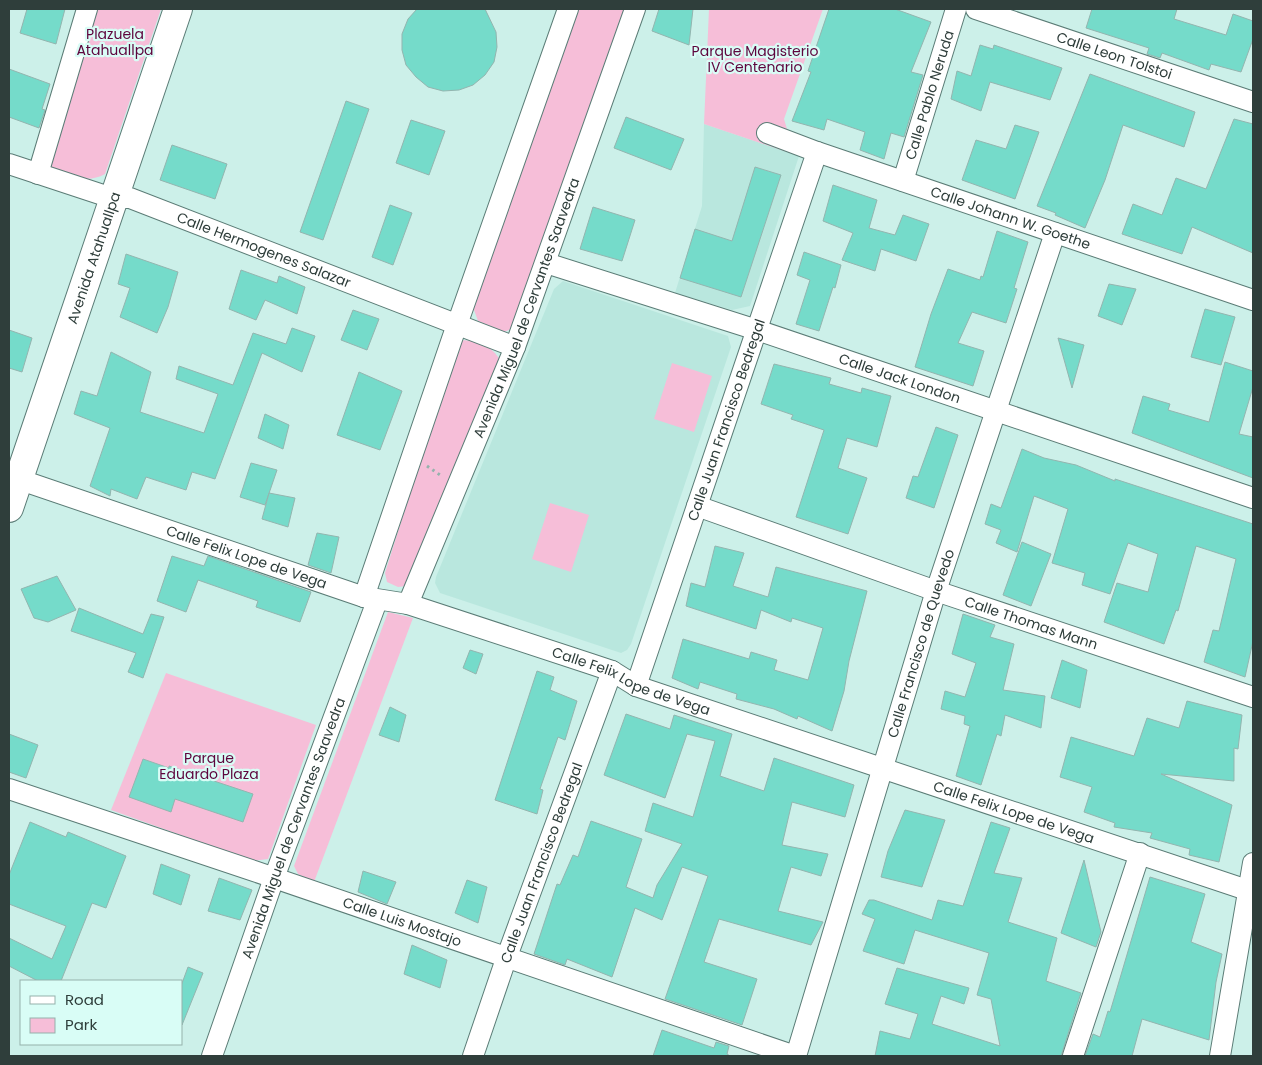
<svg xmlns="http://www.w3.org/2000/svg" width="1262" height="1065" viewBox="0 0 1262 1065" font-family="Poppins,sans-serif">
  <rect width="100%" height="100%" fill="#ccf0e9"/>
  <g fill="#b9e7de">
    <path d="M704,124L799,156L750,306L732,310L675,293L702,206Z"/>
    <path d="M563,281L728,336L731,347L631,644L627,650L621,653L440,593L435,583L436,577L554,289Z"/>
  </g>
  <g fill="#f6bed8">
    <path d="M92,9H161L105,174C86,185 65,174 44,168Z"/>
    <path d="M576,9H626L516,327L504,332L478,321L473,307Z"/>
    <path d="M709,9H823L784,119L787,129L805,138L799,156L704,124Z"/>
    <path d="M458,340C475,340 489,344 499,358L429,544L406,586L398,587L387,582L385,573Z"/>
    <path d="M672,363L712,376L694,432L654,419Z"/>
    <path d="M550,503L589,515L571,572L532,559Z"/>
    <path d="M388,612L413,618L314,882L298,874L294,866Z"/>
    <path d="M166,673L316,725L268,859L253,861L111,810Z"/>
  </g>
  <g fill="#75dbca" stroke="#93b5af">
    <path d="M27,9H65L56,44L20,33Z"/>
    <path d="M417,9H485L496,32L497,47L494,62L485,75L473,85L459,90L443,91L428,87L416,77L406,65L402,50V34L408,19Z"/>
    <path d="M659,9H693L689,45L652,31Z"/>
    <path d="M829,9H895L931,22L911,72L923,75L904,137L891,133L884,159L860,150L865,132L827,119L824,130L792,121L811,72L808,71Z"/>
    <path d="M1092,9H1177L1174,19L1226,35L1233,14L1253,21V39L1241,72L1211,64L1209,70L1162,53L1160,58L1147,54L1149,48L1086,28Z"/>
    <path d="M980,45L993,49L994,45L1062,68L1050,100L990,82L981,111L951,99L957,71L971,76Z"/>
    <path d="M9,69L50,84L42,109L45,110L39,128L9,117Z"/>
    <path d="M1090,74L1195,112L1184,147L1123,125L1105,180L1085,228L1055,215L1056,213L1037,206Z"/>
    <path d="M346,101L369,109L323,240L300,232Z"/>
    <path d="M626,117L684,139L671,170L614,148Z"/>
    <path d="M1234,119L1253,124V253L1192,227L1182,254L1122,234L1133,204L1162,215L1176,178L1206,189Z"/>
    <path d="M411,120L445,131L429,175L396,163Z"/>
    <path d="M1015,125L1039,132L1015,199L962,180L976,140L1006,149Z"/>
    <path d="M172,145L227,164L215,199L160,180Z"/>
    <path d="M755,167L781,175L741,297L680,278L695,229L732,241Z"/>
    <path d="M833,185L877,200L869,228L895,235L903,215L929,224L916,261L881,249L875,271L842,260L853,233L823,221Z"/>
    <path d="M390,205L412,213L393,265L372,257Z"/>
    <path d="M593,207L635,220L622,261L580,249Z"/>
    <path d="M997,231L1028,242L1014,288L1017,289L1006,323L972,312L958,343L984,351L973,386L915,367L931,314L948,269L980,280L981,276L983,277Z"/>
    <path d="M804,252L841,265L835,288L833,287L819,331L796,324L810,280L797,275Z"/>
    <path d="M126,254L178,272L168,307L157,333L120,317L130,288L118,284Z"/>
    <path d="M241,270L277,283L279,276L305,287L297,314L265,300L256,320L229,309Z"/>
    <path d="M1109,284L1136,289L1122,325L1098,316Z"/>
    <path d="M1205,309L1235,317L1221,365L1191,357Z"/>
    <path d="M353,310L379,319L367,350L341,340Z"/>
    <path d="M292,328L315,336L302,372L262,353L215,479L192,472L186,490L146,477L137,499L111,489L110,496L90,486L110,428L74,414L81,391L97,396L111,352L151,372L140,412L204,433L218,394L176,379L179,366L233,385L253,333L286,344Z"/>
    <path d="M9,330L32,338L22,372L9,368Z"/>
    <path d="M1058,338L1084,345L1072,388Z"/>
    <path d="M1225,362L1253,371V387L1239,434L1253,437V478L1132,433L1143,396L1170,404L1168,410L1209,422Z"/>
    <path d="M774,364L831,378L829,384L861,393L862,388L891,396L877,447L847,438L838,468L867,478L848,534L796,517L824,430L791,419L793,415L761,404Z"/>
    <path d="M359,372L402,391L380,450L337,435Z"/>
    <path d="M265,414L289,425L283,449L258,438Z"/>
    <path d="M936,427L958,435L934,508L906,498L913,476L918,477Z"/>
    <path d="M1022,449L1044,458L1076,465L1115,481V479L1253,524V641L1245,677L1204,662L1213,630L1219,631L1236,559L1196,546L1178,611L1176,610L1164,644L1104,622L1117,583L1148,592L1158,554L1128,543L1110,594L1082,585L1085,573L1052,563L1068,509L1034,496L1017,552L996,543L1001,530L985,524L991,504L1001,508Z"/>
    <path d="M251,463L277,470L265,505L240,497Z"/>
    <path d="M269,493L295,498L288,527L262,519Z"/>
    <path d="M317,533L339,537L331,573L308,565Z"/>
    <path d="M1022,542L1051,554L1031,606L1003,595Z"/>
    <path d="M715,546L744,553L733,586L768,597L776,567L867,591L849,661L844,691L832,731L798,716L797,719L774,709L736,699L737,694L700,682L698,689L672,678L683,639L749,659L751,652L777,660L774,670L808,680L823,628L792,618L791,622L761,610L756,629L686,606L691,583L705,587Z"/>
    <path d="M172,556L204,566L208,556L311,592L300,622L256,607L258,601L198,580L186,612L157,601Z"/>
    <path d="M57,576L76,610L48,622L34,618L21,589Z"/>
    <path d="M79,608L143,634L151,614L164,617L143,678L128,672L136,653L71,631Z"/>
    <path d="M963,614L995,625L990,637L1014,644L1003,690L1045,696L1041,728L1005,715L1001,736L997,734L981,785L956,776L970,726L964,724L965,716L941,709L945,691L965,697L976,663L952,654Z"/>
    <path d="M470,650L483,654L476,674L463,668Z"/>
    <path d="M1062,660L1087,670L1080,708L1051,698Z"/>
    <path d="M537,671L554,677L550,690L577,701L565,740L558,737L540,789L543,790L537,814L495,800Z"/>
    <path d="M1187,701L1242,715L1238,749L1234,748V781L1161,774L1232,805L1219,862L1189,855L1190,849L1150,838L1152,833L1114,827L1115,823L1084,812L1092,787L1060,777L1071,737L1134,756L1147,718L1179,728Z"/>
    <path d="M390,707L406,715L399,742L379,735Z"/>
    <path d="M626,714L670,729L674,715L732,734L720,776L764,791L774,758L854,785L845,817L792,802L782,845L828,854L821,876L791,867L778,911L823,922L811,945L719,919L704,962L757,979L742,1025L665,999L708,876L682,867L662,920L635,908L612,977L567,959L565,965L534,954L557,884L560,885L573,855L578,857L591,821L642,839L626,887L653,898L657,885L682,844L645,831L653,803L693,817L715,741L687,734L665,798L604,775Z"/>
    <path d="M9,734L38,745L26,778L9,772Z"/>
    <path d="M143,759L169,768V766L253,794L243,822L175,799L171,812L129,797Z"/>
    <path d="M905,810L945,820L922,887L881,877L888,851Z"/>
    <path d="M30,822L66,837L68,832L126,856L106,908L92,903L61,981H38L9,966V938L52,959L66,926L9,904V875Z"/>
    <path d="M991,822L1010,828L994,873L1022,878L1008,922L1057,938L1046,981L1081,993L1061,1056H875L880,1031L910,1039L918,1014L885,1004L897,968L969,988L964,1004L941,996L932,1024L1000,1046L991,999L977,995L989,953L915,930L904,964L863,951L875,919L862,914L869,900H874L932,920L938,900L963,906Z"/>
    <path d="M1084,860L1101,932L1096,947L1061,933Z"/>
    <path d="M161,864L190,875L181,905L153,894Z"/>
    <path d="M363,871L396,882L387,904L358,892Z"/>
    <path d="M1150,877L1205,894L1191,942L1222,954L1216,982L1209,1040L1142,1019L1132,1056H1085L1093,1034L1100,1037L1108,1011L1110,1012Z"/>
    <path d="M219,878L252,890L240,920L208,911Z"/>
    <path d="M467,880L487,887L478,923L455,913Z"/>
    <path d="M412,945L447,960L440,988L404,974Z"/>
    <path d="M188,967L203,973L182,1025L181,986Z"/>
    <path d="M662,1030L714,1048L716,1042L729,1046L727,1054L730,1056H653Z"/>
  </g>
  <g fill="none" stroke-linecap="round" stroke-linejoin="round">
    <g stroke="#5b7c76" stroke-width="22">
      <g id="street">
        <path id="s1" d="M976,9L1253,102"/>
        <path id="s2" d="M767,133L817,152L1253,300"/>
        <path id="s3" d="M9,164L112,198H130L515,347"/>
        <path d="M38,174L87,9"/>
        <path id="s4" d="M903,181L956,9"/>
        <path id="s5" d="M546,263L757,330L1253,498"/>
        <path id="s6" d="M9,476L364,597L408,604L591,664L612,671L636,686L1253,892"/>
        <path id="s7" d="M697,506L936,591L1253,697"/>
        <path d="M364,597L452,339L568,9"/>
        <path id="s8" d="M408,604L515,347L635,9"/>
        <path id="s9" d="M636,686L817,152"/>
        <path id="s10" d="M9,789L254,871L795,1056"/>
        <path id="s11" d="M212,1056L274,878L377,601"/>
        <path id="s12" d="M473,1056L506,959L612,671"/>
        <path id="s13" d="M796,1056L936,591L1055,233"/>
        <path d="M1073,1056L1140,853"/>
        <path d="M1220,1056L1253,863"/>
      </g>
    </g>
    <g stroke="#5b7c76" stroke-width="30">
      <g id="secondary">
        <path id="s14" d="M9,508L178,9"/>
      </g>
    </g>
    <path stroke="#95b2ac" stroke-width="3" stroke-dasharray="2.5 4" stroke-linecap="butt" d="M427,466L443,477"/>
    <use href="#street" stroke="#fff" stroke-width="20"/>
    <use href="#secondary" stroke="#fff" stroke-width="28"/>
  </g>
  <g text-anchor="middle" stroke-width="4.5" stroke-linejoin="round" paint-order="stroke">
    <g font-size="14" fill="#5e053d" stroke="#d9fdf6">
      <text x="115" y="39">Plazuela<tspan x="115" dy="16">Atahuallpa</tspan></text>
      <text x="755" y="56">Parque Magisterio<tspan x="755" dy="16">IV Centenario</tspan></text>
      <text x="209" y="763">Parque<tspan x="209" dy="16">Eduardo Plaza</tspan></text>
    </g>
    <g font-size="14" fill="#2f3e3b" stroke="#d9fdf6">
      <text dy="5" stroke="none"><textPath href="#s1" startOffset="146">Calle Leon Tolstoi</textPath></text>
      <text dy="5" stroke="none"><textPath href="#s4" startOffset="90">Calle Pablo Neruda</textPath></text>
      <text dy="5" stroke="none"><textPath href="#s2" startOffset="258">Calle Johann W. Goethe</textPath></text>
      <text dy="5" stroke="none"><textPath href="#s3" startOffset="270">Calle Hermogenes Salazar</textPath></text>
      <text dy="5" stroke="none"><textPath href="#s14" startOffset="264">Avenida Atahuallpa</textPath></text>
      <text dy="5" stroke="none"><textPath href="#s8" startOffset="319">Avenida Miguel de Cervantes Saavedra</textPath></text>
      <text dy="5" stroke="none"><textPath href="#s5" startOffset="372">Calle Jack London</textPath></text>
      <text dy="5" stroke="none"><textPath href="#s9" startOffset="281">Calle Juan Francisco Bedregal</textPath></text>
      <text dy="5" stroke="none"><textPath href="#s6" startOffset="251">Calle Felix Lope de Vega</textPath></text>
      <text dy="5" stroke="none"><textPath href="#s7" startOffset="354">Calle Thomas Mann</textPath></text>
      <text dy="5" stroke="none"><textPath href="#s13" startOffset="431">Calle Francisco de Quevedo</textPath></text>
      <text dy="5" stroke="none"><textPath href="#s6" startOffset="656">Calle Felix Lope de Vega</textPath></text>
      <text dy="5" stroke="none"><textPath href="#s6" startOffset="1061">Calle Felix Lope de Vega</textPath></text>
      <text dy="5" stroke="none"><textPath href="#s11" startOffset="242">Avenida Miguel de Cervantes Saavedra</textPath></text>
      <text dy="5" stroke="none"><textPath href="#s12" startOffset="205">Calle Juan Francisco Bedregal</textPath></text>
      <text dy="5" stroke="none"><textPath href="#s10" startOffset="415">Calle Luis Mostajo</textPath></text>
    </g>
  </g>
  <rect width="1262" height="1065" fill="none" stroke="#2f3e3b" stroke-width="20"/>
  <rect x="20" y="980" width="162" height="65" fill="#d9fdf6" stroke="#95b1ab"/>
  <rect x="30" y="996" width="25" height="8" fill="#ffffff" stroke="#95b1ab"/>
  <text x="65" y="1005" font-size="15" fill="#2f3e3b">Road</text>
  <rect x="30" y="1018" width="25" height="15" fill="#f6bed8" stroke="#95b1ab"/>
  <text x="65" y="1030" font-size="15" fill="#2f3e3b">Park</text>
</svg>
